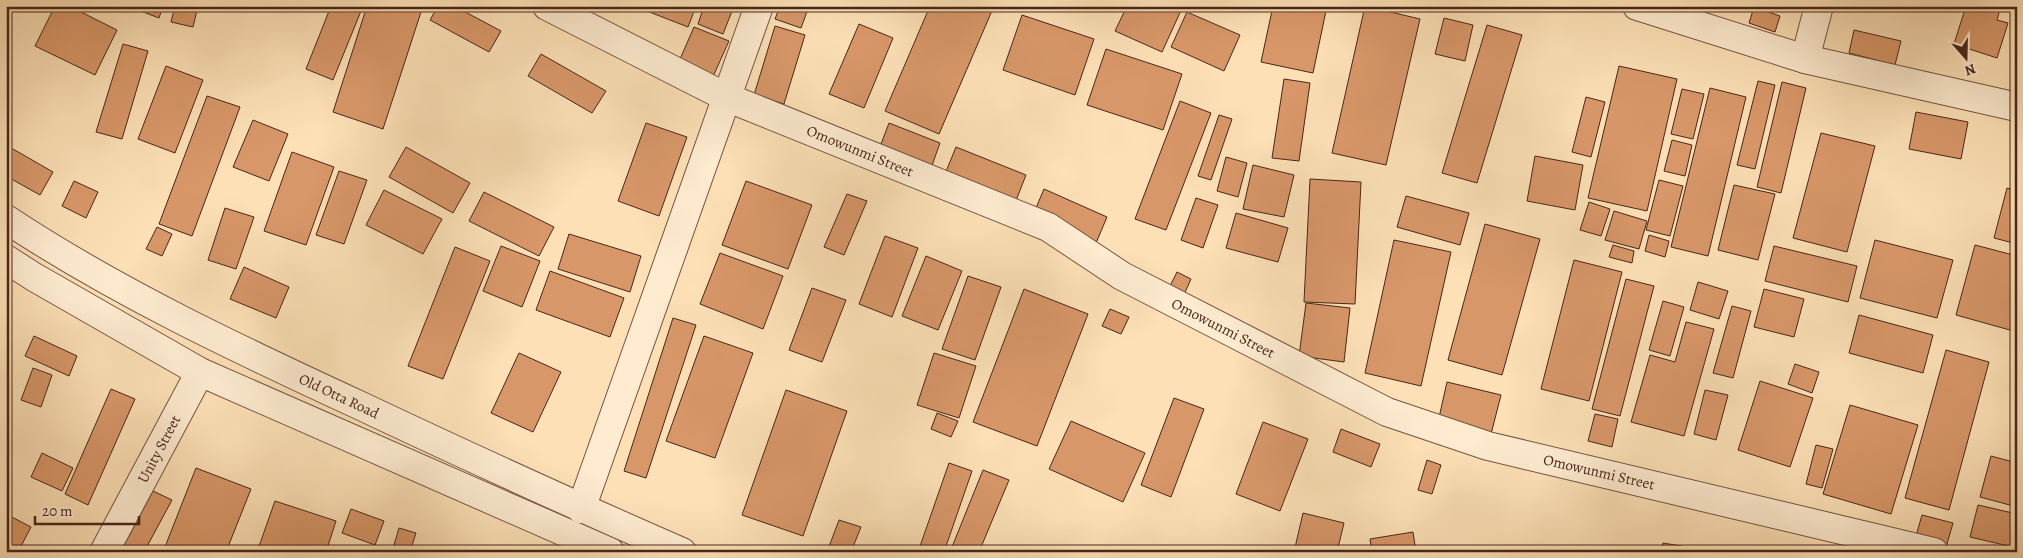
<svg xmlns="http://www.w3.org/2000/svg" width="2023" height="558" viewBox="0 0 2023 558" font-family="Alegreya,serif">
  <rect width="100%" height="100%" fill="#fde0b6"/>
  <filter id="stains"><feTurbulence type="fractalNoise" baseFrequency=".004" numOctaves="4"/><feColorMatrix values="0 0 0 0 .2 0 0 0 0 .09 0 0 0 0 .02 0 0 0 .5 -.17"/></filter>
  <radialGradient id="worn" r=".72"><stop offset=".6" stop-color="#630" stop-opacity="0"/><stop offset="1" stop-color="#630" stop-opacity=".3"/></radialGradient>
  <g fill="#d89769" stroke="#48261a">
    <path d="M55,6H69L117,30L95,75L35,46Z"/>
    <path d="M139,6H163L159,18L138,10Z"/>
    <path d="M175,6H198L193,27L171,22Z"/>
    <path d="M331,6H363L333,80L306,69Z"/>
    <path d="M367,6H402L421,12L383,129L333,112Z"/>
    <path d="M438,6H454L501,31L489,52L430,20Z"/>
    <path d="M634,6H696L688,27Z"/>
    <path d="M704,6H734L723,34L698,24Z"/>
    <path d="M780,6H809L801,28L775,19Z"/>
    <path d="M930,6H994L939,134L885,111Z"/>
    <path d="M1127,6H1183L1162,52L1115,31Z"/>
    <path d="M1273,6H1327L1313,73L1261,62Z"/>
    <path d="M1365,6L1420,19L1386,165L1332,153Z"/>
    <path d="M1690,6H1708L1707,13L1690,10Z"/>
    <path d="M1966,6H2001L1997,20L2008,23L1997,58L1954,44Z"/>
    <path d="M1754,7L1780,16L1775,32L1749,23Z"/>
    <path d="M1187,12L1240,35L1224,71L1171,47Z"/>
    <path d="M1022,15L1094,39L1075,95L1003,70Z"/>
    <path d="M1444,18L1473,25L1465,61L1435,54Z"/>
    <path d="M859,24L893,38L864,108L829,94Z"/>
    <path d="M1487,25L1522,35L1477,183L1442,173Z"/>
    <path d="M775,26L805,35L784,104L754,95Z"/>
    <path d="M694,27L729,41L711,81L677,66Z"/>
    <path d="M1854,30L1901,41L1895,65L1849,53Z"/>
    <path d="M123,44L148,51L122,139L96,132Z"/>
    <path d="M1106,49L1182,74L1163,130L1087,105Z"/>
    <path d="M541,54L606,91L592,113L528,76Z"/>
    <path d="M2017,59V82L2011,81Z"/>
    <path d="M166,66L203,80L175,153L138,139Z"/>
    <path d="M1619,66L1677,79L1647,211L1588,198Z"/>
    <path d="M1284,79L1310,83L1299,161L1272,158Z"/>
    <path d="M1758,81L1775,85L1755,169L1737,165Z"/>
    <path d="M1782,82L1806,88L1781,193L1757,187Z"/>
    <path d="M1710,88L1746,97L1708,256L1671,247Z"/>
    <path d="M1682,89L1704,94L1693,139L1671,134Z"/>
    <path d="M207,96L240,107L192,236L159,224Z"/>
    <path d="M1586,97L1605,102L1591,157L1572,152Z"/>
    <path d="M1180,101L1211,113L1166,230L1135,219Z"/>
    <path d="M1916,112L1968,122L1961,159L1909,149Z"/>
    <path d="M1219,115L1232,119L1211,180L1198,176Z"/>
    <path d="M253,120L288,134L269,181L233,167Z"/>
    <path d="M646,123L687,137L659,216L618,201Z"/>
    <path d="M889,123L940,143L930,171L878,152Z"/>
    <path d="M1821,133L1875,146L1847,252L1793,238Z"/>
    <path d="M1672,140L1692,145L1685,176L1664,171Z"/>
    <path d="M6,145L53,172L40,195L6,176Z"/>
    <path d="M406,147L470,183L453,213L389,177Z"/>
    <path d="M956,147L1026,175L1015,203L945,174Z"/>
    <path d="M292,152L334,167L306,245L264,231Z"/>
    <path d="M1535,156L1583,165L1575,210L1527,201Z"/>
    <path d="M1226,157L1247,163L1238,197L1217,191Z"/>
    <path d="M1253,165L1294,175L1284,217L1243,209Z"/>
    <path d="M339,171L367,180L344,244L316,235Z"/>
    <path d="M1310,179L1361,182L1355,304L1304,302Z"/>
    <path d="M1659,180L1683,186L1670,236L1646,230Z"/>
    <path d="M74,181L98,192L86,218L62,206Z"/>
    <path d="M746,181L812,205L788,269L722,245Z"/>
    <path d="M1734,185L1775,194L1758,260L1718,250Z"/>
    <path d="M2007,188L2017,191V244L1994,238Z"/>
    <path d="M1044,189L1107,217L1096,243L1033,215Z"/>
    <path d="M384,190L442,219L423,254L366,225Z"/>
    <path d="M484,192L554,227L539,256L469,221Z"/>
    <path d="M847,194L867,201L844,255L824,247Z"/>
    <path d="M1406,196L1469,213L1460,245L1397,227Z"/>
    <path d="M1196,198L1218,205L1203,248L1181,240Z"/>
    <path d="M1589,202L1610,209L1601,236L1580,230Z"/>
    <path d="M225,208L254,217L236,269L208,260Z"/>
    <path d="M1614,211L1647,221L1639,249L1605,240Z"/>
    <path d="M1236,213L1288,228L1278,262L1226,248Z"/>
    <path d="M1485,224L1540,239L1502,375L1448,360Z"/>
    <path d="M157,227L172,234L162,256L146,249Z"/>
    <path d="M569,234L641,256L630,292L558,269Z"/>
    <path d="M1649,235L1669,241L1665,257L1645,251Z"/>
    <path d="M885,236L918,248L892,317L859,304Z"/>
    <path d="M1394,240L1451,252L1421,386L1365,373Z"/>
    <path d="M1875,240L1953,260L1937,318L1860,298Z"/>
    <path d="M1613,245L1634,251L1632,263L1609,257Z"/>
    <path d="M1975,245L2017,256V332L1956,315Z"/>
    <path d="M501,246L540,261L522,307L483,291Z"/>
    <path d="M1774,246L1857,266L1848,302L1765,281Z"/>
    <path d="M455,247L490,261L443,379L408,366Z"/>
    <path d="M720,253L783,276L763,329L700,304Z"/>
    <path d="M926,256L962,271L938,330L902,316Z"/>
    <path d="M1574,260L1622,272L1589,401L1541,389Z"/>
    <path d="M244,267L289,287L276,318L230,299Z"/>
    <path d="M550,271L624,298L610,337L536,310Z"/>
    <path d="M1177,272L1191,279L1182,299L1167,292Z"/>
    <path d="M968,276L1001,287L975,360L942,349Z"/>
    <path d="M1626,279L1654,286L1620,416L1592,409Z"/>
    <path d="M1698,282L1728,291L1719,319L1690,310Z"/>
    <path d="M812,288L846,300L822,362L789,350Z"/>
    <path d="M1024,289L1088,314L1037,446L973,422Z"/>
    <path d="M1764,289L1804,299L1794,337L1754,327Z"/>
    <path d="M1663,301L1684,307L1670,356L1649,350Z"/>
    <path d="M1306,303L1350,308L1344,362L1299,356Z"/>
    <path d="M1732,306L1751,311L1733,378L1713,373Z"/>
    <path d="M1110,309L1129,317L1121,334L1102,326Z"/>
    <path d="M1859,315L1933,335L1923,373L1849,353Z"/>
    <path d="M673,318L696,325L646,478L624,471Z"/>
    <path d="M1686,322L1714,329L1684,436L1631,422L1650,355L1675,362Z"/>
    <path d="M34,336L77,356L69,376L25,356Z"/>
    <path d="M704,336L753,353L715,458L666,441Z"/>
    <path d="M1946,350L1989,362L1949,510L1905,498Z"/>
    <path d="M519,353L561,372L533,432L491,413Z"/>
    <path d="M934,353L976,366L959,418L917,405Z"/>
    <path d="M1795,364L1819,372L1812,393L1788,384Z"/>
    <path d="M33,368L52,375L41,407L21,400Z"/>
    <path d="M1760,381L1813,398L1790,467L1738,450Z"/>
    <path d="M1447,382L1501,395L1491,434L1438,422Z"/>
    <path d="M111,389L135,399L88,505L65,494Z"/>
    <path d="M786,390L847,411L803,536L742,515Z"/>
    <path d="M1705,390L1728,395L1716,440L1694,434Z"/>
    <path d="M1174,398L1204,409L1171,497L1141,485Z"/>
    <path d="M1850,405L1918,425L1891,514L1823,494Z"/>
    <path d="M937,413L958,421L951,437L931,429Z"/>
    <path d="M1595,414L1618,419L1612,447L1588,441Z"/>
    <path d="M1071,421L1145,453L1123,502L1049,469Z"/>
    <path d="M1263,422L1308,439L1280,511L1236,494Z"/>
    <path d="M1341,429L1380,444L1371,467L1333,452Z"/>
    <path d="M1816,445L1833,449L1822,488L1806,484Z"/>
    <path d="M42,453L73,468L62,491L31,477Z"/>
    <path d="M1991,456L2017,463V507L1980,497Z"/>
    <path d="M1427,460L1441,465L1432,494L1418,490Z"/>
    <path d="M949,463L972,471L944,552H918Z"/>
    <path d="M196,468L251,489L226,552H163Z"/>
    <path d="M983,470L1009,480L979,552H950Z"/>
    <path d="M153,491L172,500L144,552H127L122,549Z"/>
    <path d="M275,501L336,521L326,552H257Z"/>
    <path d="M1978,505L2017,514V548L1970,537Z"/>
    <path d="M351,509L384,521L375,545L342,533Z"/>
    <path d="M1303,513L1344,523L1337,552H1294Z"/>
    <path d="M6,514L31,527L18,552H6Z"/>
    <path d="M1922,515L1953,523L1945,551L1914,543Z"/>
    <path d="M839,520L861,527L851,552H827Z"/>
    <path d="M399,528L416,533L410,552H392Z"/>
    <path d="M1413,532L1416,552H1372L1370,539Z"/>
    <path d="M1663,543L1717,552H1661Z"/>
  </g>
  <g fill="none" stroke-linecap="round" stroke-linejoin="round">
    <g stroke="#755441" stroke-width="30">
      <g id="minor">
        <path d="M547,6L726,97L1048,227L1122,276L1387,412L1488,446L1934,552"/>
        <path d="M1637,6L1805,59L2017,107"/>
        <path d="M1805,59L1819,6"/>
        <path d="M6,219C118,293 240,350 361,406C467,456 574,505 682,552"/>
        <path d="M6,259L34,277L200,372L610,552"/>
        <path d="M581,509L759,6"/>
        <path d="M104,552L200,372"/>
      </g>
    </g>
    <use href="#minor" stroke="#feebd0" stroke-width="28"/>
  </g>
  <g text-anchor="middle" stroke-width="4.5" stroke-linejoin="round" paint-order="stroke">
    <g font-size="15" fill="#48261a" stroke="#feebd0">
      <text transform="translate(860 151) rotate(22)" y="5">Omowunmi Street</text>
      <text transform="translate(1223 328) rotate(27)" y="5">Omowunmi Street</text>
      <text transform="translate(339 396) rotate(25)" y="5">Old Otta Road</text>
      <text transform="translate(159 449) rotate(-62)" y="5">Unity Street</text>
      <text transform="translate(1599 472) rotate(13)" y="5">Omowunmi Street</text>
    </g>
  </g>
  <rect width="2023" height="558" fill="none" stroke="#fde0b6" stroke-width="25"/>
  <rect x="8" y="8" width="2008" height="543" fill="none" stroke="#48261a" stroke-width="2.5"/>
  <rect x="12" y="12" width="1998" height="533" fill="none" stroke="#48261a"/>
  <g transform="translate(1966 58) rotate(160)" stroke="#feebd0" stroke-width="4" paint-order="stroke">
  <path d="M0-4L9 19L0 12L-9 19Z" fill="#48261a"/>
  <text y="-8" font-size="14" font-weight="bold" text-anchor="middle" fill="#48261a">N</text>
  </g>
  <path d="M35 516v8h104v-8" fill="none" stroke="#48261a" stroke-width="2.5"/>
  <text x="42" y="516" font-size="15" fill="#48261a" stroke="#feebd0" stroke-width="4" paint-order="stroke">20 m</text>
  <rect width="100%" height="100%" filter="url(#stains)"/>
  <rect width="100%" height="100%" fill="url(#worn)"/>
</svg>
